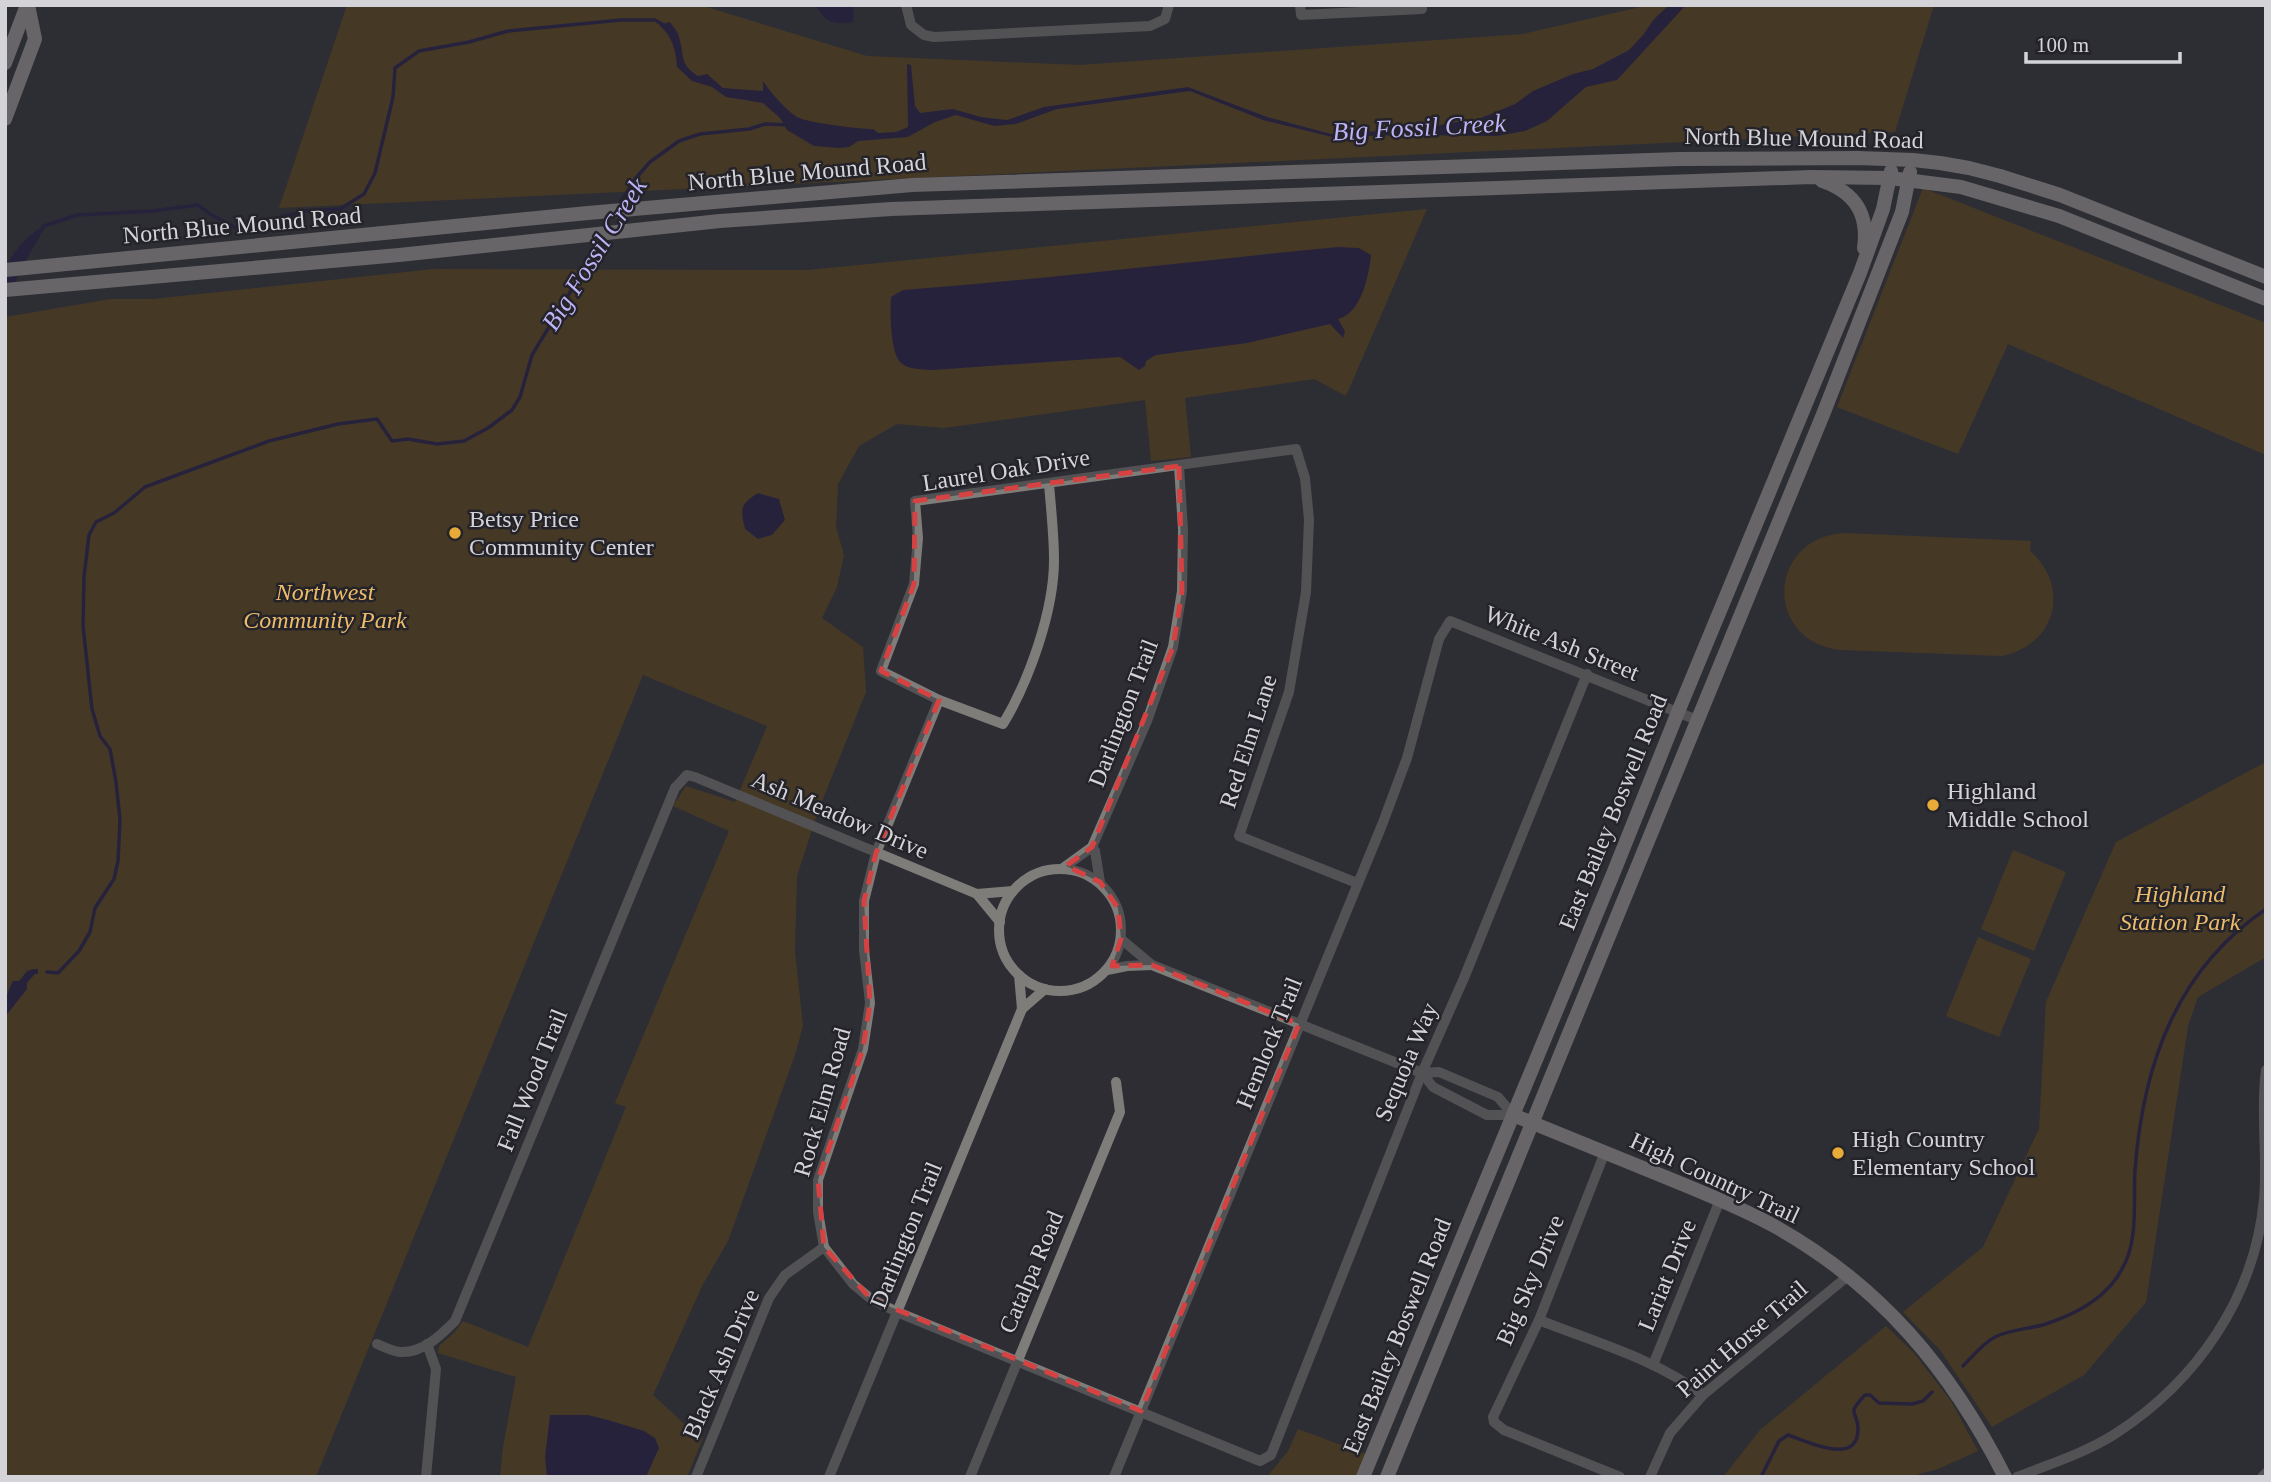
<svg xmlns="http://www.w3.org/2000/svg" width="2271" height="1482" viewBox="0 0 2271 1482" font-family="Georgia,serif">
  <rect width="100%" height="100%" fill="#2e2d34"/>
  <g fill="#634715">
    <path d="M347,5H700L867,56L1079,65L1523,34L1649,5H1934L1895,132L279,208Z"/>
    <path d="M1923,188L2266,323V455L2008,344L1958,454L1837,407Z"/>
    <path d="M1427,209L1346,396L1314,379L1185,398L1191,457L1151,461L1145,400L944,428L897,424L859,446L838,484L836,527L844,555L837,587L822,618L863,647L866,692L818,811L797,876L795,951L803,1026L795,1055L728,1241L702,1286L653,1395L693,1432L703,1438L687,1477H500L503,1447L516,1377L438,1353L439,1346L454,1333L463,1321L528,1347L626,1107L615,1103L729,831L673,806L686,786L735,802L767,726L643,675L316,1477H5V317L111,299H153L434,269L808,270Z"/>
    <path d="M1845,533L2031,541L2030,551C2071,587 2056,645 2002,656L1840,650C1763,641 1767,537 1845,533Z"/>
    <path d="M2266,762V957L2198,997L2188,1026L2146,1302L2084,1375L1992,1427L1940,1350L1903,1312L1983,1247L2039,1129L2046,1002L2116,842Z"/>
    <path d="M2013,850L2066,872L2034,951L1981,929Z"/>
    <path d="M1978,937L2031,959L1999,1037L1946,1016Z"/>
    <path d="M1886,1326L1913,1352L1951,1401L1978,1451L1938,1469L1908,1477H1723L1760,1430Z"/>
    <path d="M1298,1429L1368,1455L1358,1477H1267L1288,1451Z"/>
  </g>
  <g fill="#211444">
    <path d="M816,5H854L853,22C834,25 825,23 816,5Z"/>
    <path d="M1669,5H1686L1617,80L1586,87L1547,121L1525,131L1497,136L1404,135L1332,137L1263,120L1190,91L1057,109L1016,124L994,126L956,115L935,122L908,137L858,141L849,147L839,148L814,146L787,130L780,118L763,103L726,97L712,87L692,81L677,67C676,50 672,36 659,25L670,22C673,27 678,31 679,37C685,56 679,64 698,76L707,74L723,88L763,91V81C771,93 785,109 797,117C808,123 860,129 873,129L878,133L896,132L908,127L907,64L911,65L915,106L920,113L953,109L981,117L1007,120L1044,107L1188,87L1267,117L1331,134L1378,131L1421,125L1430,128L1448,123L1476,120L1515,104L1533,91L1573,74L1593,69L1629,50L1643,35L1654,19Z"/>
    <path d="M47,224L22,267L5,304C5,293 4,281 6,270C7,256 34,229 47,224Z"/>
    <path d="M1338,247L1359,248L1371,255C1369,276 1361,314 1338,319L1345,331L1343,338L1330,324L1247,343L1156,355L1146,361L1145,366L1139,370L1120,357L933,370C922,369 909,370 901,363C890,353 890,311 891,297L903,290C1048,279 1193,261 1338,247Z"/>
    <path d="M758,493L779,499L785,520L772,535L758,539L745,529C740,509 740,504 758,493Z"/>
    <path d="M34,969H38V974H35L27,983V989L5,1017C5,1003 6,993 13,981H19L27,971Z"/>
    <path d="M550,1415H588L608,1420L644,1431L655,1438L659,1448L646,1477H547L545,1457Z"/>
  </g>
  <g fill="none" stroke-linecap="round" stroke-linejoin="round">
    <g stroke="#211444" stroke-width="3.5">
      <path d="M618,206L636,178L650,162L679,141L700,134L749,129L765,124L789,125"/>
      <path d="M44,226L77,215L152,211L198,205L210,214L236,228L306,211L340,209L364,194L375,173L393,97L395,68L419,51L469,42L508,31L621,20H655L667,27"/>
      <path d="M47,972L58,973L79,951L90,932L95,908L114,879L118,861L120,820L116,782L110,749L100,736L92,709L83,626L84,577L89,535L96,522L114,513L145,487L215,461L269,441L338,424L377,419L392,441L408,439L437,444L464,441L488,428L512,410L520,397L532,355L603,238"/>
      <path d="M1963,1366C1973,1356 1982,1344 1995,1337C2011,1329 2030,1329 2046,1324C2076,1314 2107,1298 2122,1269C2139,1240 2133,1202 2135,1170C2143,1065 2176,970 2266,909"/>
      <path d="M1761,1477L1779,1441L1788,1435C1807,1441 1858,1467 1858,1429C1858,1410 1845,1416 1865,1395H1870L1879,1403L1912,1404L1923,1401L1932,1392"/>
    </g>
    <g stroke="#7f7d79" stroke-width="10">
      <path d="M906,5L911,25L924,35L934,37L1150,26L1165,19L1169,5"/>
      <path d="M1300,5L1301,15L1422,9V5"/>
      <path d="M1049,484C1051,509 1054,535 1054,560C1054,611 1029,681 1003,724L939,700L881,671L914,584L918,538L915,501L1296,449L1305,478L1309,520L1306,592L1289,692L1239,836L1357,883"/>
      <path d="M939,700L876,853L864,901V950L870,1003L863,1049L818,1180V1212L824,1247L853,1284L871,1299L897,1312L1260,1461L1271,1455L1422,1073L1464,978L1587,674"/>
      <path d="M1092,847L1095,851L1100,882"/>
      <path d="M1063,868L1092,847L1147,721L1173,647L1182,591L1183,529L1179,466"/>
      <circle cx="1060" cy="930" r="61"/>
      <path d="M977,894L1000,922"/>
      <path d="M1121,939L1152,965L1422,1073L1439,1072L1498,1097L1513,1115"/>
      <path d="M1107,970L1127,966L1152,965"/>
      <path d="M1022,1009L1045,989"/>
      <path d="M1422,1073L1433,1087L1487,1115H1513"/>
      <path d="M1605,1152L1539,1320L1493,1417L1494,1422L1504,1430L1620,1477"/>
      <path d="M1539,1320C1594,1342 1656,1359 1703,1395"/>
      <path d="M377,1344C384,1347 392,1351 400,1352C423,1353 440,1336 455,1321L675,788L687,775L695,777L977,894L1013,891"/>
      <path d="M1653,1365L1720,1200"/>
      <path d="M426,1477L436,1369L427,1344"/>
      <path d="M696,1477L769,1298L785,1275L824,1247"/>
      <path d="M829,1477L1022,1009L1019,975"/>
      <path d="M970,1477L1120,1112L1116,1082"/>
      <path d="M1114,1477L1382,825L1407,758L1439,639L1450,621L1697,720"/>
      <path d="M1650,1477L1670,1433L1703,1395L1848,1276"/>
      <path d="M2017,1477C2050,1464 2085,1453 2115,1434C2197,1381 2255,1297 2264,1199C2268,1156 2260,1112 2266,1070"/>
      <path d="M2262,1477L2266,1473"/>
    </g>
    <g stroke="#ada9a4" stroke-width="14">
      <path d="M5,63L27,5"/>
      <path d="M5,119L35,39L28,5"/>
      <path d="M1822,181C1854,192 1869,213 1864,248"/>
      <path d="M5,270L588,213L912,185L1679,159L1858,158L1913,160L1940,163L1969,168L2000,176L2060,195L2266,277"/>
      <path d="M5,290L399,255L720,221L891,209L1811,177L1890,178L1961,187L2059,216L2266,299"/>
      <path d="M1513,1115C1565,1136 1617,1157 1670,1179C1706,1194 1742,1208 1776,1227C1881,1286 1951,1370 2005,1477"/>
      <path d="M1363,1477L1613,874L1678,712L1860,273L1883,209L1891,171"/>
      <path d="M1387,1477L1824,412L1902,212L1910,172"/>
    </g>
  </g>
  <path d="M0 0H2271V1482H0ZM1179,466L1182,591L1173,647L1092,847L1066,866L1100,882L1118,908L1121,939L1112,966L1152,965L1299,1024L1141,1411L871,1299L824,1247L818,1180L863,1049L870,1003L864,901L876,853L939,700L881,671L914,584L915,501Z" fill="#2e2d34" fill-opacity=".55" fill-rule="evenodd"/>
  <path fill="none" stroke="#d64242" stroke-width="5" stroke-dasharray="14 9" stroke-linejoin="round" d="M1179,466L1182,591L1173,647L1092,847L1066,866L1100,882L1118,908L1121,939L1112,966L1152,965L1299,1024L1141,1411L871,1299L824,1247L818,1180L863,1049L870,1003L864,901L876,853L939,700L881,671L914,584L915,501Z"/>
  <g fill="#e9ab38" stroke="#24232a" stroke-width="2.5">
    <circle cx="455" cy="533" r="7"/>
    <circle cx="1933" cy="805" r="7"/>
    <circle cx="1838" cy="1153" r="7"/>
  </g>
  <g text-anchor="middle" stroke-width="5" stroke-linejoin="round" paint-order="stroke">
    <g font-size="24" fill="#d4d4d8" stroke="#24232a">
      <text transform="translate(1804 138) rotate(1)" y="8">North Blue Mound Road</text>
      <text transform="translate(807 172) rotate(-5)" y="8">North Blue Mound Road</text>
      <text transform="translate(242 225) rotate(-5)" y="8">North Blue Mound Road</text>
      <text transform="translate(1006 470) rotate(-9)" y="8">Laurel Oak Drive</text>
      <text transform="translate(1562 643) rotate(22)" y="8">White Ash Street</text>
      <text transform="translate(1123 713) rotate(-69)" y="8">Darlington Trail</text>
      <text transform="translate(1248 741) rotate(-72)" y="8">Red Elm Lane</text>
      <text transform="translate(1613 812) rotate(-68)" y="8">East Bailey Boswell Road</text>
      <text transform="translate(840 815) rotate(23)" y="8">Ash Meadow Drive</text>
      <text transform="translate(1269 1043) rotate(-68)" y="8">Hemlock Trail</text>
      <text transform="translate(1406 1062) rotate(-67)" y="8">Sequoia Way</text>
      <text transform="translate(532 1080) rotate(-68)" y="8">Fall Wood Trail</text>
      <text transform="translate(822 1102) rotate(-74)" y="8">Rock Elm Road</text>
      <text transform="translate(1715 1178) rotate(25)" y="8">High Country Trail</text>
      <text transform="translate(906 1235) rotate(-68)" y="8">Darlington Trail</text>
      <text transform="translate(1031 1272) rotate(-67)" y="8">Catalpa Road</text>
      <text transform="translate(1667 1275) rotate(-68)" y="8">Lariat Drive</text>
      <text transform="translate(1530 1280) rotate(-67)" y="8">Big Sky Drive</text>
      <text transform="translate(1397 1336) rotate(-68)" y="8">East Bailey Boswell Road</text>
      <text transform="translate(1742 1339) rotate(-41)" y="8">Paint Horse Trail</text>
      <text transform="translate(721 1364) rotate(-67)" y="8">Black Ash Drive</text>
    </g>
    <g font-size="24" fill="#d4d4d8" stroke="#24232a" text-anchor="start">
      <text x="469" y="527">Betsy Price<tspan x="469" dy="28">Community Center</tspan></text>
      <text x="1947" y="799">Highland<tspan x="1947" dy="28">Middle School</tspan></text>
      <text x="1852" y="1147">High Country<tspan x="1852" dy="28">Elementary School</tspan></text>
    </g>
    <g font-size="24" font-style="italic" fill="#eebc68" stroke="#24232a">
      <text x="325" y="600">Northwest<tspan x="325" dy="28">Community Park</tspan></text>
      <text x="2180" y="902">Highland<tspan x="2180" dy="28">Station Park</tspan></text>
    </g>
    <g font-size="26" font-style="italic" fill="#beb3f6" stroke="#24232a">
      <text transform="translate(1419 127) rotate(-3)" y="9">Big Fossil Creek</text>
      <text transform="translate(594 254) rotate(-58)" y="9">Big Fossil Creek</text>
    </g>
  </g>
  <rect width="2271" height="1482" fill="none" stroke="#d4d4d8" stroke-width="14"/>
  <path d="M2026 52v10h154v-10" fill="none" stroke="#d4d4d8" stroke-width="3.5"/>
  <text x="2036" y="52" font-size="21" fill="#d4d4d8" stroke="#24232a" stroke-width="5" paint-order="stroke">100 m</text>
</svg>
